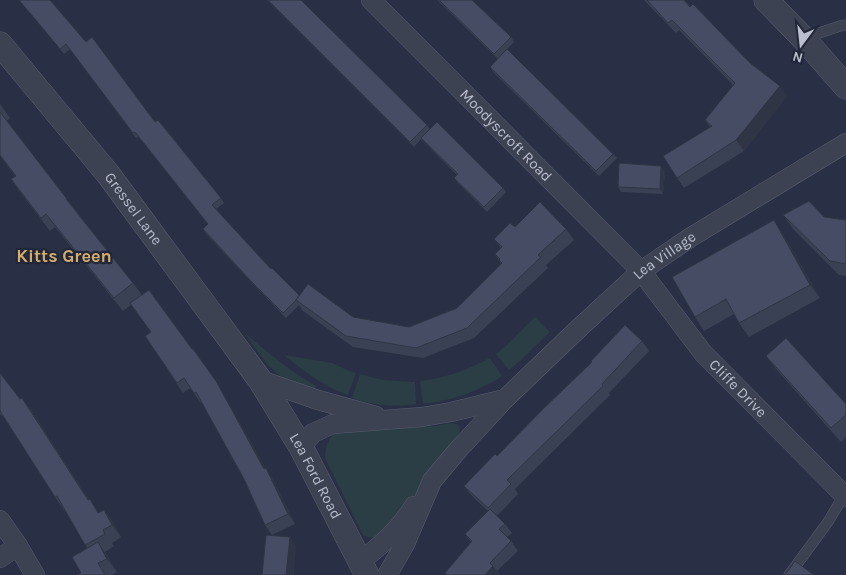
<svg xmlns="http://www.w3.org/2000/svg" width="846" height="575" viewBox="0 0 846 575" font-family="Karla,sans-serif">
  <rect width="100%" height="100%" fill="#292f44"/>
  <g fill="#2b3d45">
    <path d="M535,317L550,332L521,360L509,370L496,354L508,344Z"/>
    <path d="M245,333C268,353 290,371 316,386L314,393C307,390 299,388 293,384C271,374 258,352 245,333Z"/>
    <path d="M284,355L332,363L345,369L356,373L348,395C324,387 304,371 284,355Z"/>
    <path d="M490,358L502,376C484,389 445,404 423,403L420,381C446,378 467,370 490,358Z"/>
    <path d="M360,374L383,380L415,382L416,404C395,407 373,406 352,398Z"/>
    <path d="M451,423L456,424C460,426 461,429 459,434L420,488L404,512L379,536L372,538L365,536L362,533L325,458C325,447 329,437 337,431L435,426Z"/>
  </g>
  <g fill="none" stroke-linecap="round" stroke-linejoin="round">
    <g stroke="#585d6e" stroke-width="11">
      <g id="service">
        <path d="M804,38L840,26L846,25"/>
        <path d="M789,575L828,522L844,495"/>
      </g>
    </g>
    <g stroke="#585d6e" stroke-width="20">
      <g id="minor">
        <path id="s1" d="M371,0L465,94L641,271L703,353L846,497"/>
        <path d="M260,380L318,400L376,416"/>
        <path d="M301,447L313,433L333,424L422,417L451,412L505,399"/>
        <path d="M0,520L18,546L35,575"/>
        <path d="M0,558L18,546"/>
        <path d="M360,562C380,546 400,529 414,506"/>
        <path id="s2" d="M387,575L405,544L432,481L458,450L505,399L577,330L641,271L691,237L846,143"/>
      </g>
    </g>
    <g stroke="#585d6e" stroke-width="25">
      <g id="tertiary">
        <path d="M766,0L803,38L846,87"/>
        <path id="s3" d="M0,44L108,174L260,380L301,447L367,575"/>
      </g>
    </g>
    <use href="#service" stroke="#3d4253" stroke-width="10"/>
    <use href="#minor" stroke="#3d4253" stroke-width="19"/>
    <use href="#tertiary" stroke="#3d4253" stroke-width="24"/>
  </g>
  <g fill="#3b4155">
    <path d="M19,0L86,42L221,198L224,203L216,209L271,269L299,295L353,317L409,327L457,308L501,264L495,254L501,248L494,239L515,227L566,229L574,240L546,265L548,268L474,338L423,358L353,347L303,311L299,305L286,318L253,284L206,234L203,229L208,224L139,137L136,138L70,49L64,54Z"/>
    <path d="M267,0H301L427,125L430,129L503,188L506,192L487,212L458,183L454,178L457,175L421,139L414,147Z"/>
    <path d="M437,0H472L511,37L514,42L507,49L613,154L617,158L599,176L493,72L490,67L498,59Z"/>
    <path d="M644,0H684L750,63L780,86L787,96L744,151L684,188L677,178L710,127L705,120L733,85L679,30L676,33Z"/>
    <path d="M0,104L10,118L7,121L76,211L133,283L142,295L222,391L265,468L272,478L295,524L272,535L265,525L244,479L202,403H201L190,388L183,393L145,336L151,332L131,305L123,311L55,227L50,231L20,192L11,179L15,176L0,156Z"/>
    <path d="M665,171L663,194L621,192L618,187Z"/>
    <path d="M783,215L824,217L846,220V276L839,275L793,229Z"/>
    <path d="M774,220L783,234L820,298L749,337L739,323L734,314L704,331L695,317Z"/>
    <path d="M642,341L649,351L609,393L610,395L515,489L518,494L497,516L505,524L512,533L507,537L511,541L518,551L497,571L500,575H446L445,573L471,542L465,534L488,511L471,495L464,486L497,456Z"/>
    <path d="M766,356L846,404V437L841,442L776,369Z"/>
    <path d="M0,373L20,399L31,410L89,500L99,513L104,510L113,522L121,537L112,543L114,546L105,552L117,572L112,575H77L81,573L87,548L64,509V510L55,497L3,416H2L0,414Z"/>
  </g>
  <g fill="#303545">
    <path d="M780,86L787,96L744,151L736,140Z"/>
    <path d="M661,166L665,171L663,194L660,189Z"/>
    <path d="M774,220L783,234L820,298L810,285Z"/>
    <path d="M193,349L222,391L268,472L266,468L272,478L295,524L288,514L264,469Z"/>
    <path d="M22,398L31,410L97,513L88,500Z"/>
    <path d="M104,510L113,522L121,537L112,525Z"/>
    <path d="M290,537L296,547L294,575H286Z"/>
    <path d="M98,542L107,556L117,572L107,559Z"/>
    <path d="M493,566L500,575H485Z"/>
  </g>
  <g fill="#454c63" stroke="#303545">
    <path d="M19,0H50L86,42L92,37L155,122L158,120L221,198L212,205L271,269L272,268L299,295L296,300L283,313L250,280L203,229L208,224L135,132L133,133L66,44L60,49Z"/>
    <path d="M268,0H301L427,125L410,142Z"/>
    <path d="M439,0H472L511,37L494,54Z"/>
    <path d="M647,0H684L690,7L693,4L750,63L780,86L736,140L677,178L663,156L712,126L705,120L735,83L672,20L668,23Z"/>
    <path d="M507,49L613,154L596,171L490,67Z"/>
    <path d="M0,112L67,199H66L133,283L114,298L46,214L41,218L11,179L16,176L0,155Z"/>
    <path d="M437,122L503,188L484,207L454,178L458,174L421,138Z"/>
    <path d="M619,163L661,166L660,189L618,187Z"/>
    <path d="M809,201L824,217L846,220V264L830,261L783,215Z"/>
    <path d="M540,202L566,229L538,255L541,257L467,328L416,348L346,336L296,300L308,284L353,317L409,327L457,308L502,263L499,260L500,259L495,254L502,247L494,239L510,223L515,227Z"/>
    <path d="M774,220L810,285L739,323L726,299L695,317L672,277Z"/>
    <path d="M149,290L192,349H193L216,381L264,469L266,468L288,514L265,525L244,479L196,392L194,393L184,378L177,383L145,336L151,332L130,303Z"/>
    <path d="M625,325L642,341L602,384L603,386L507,480L511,484L488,508L464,486L495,454L497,456L543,409L592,362L591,361Z"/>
    <path d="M786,338L846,404V415L831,428L766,356Z"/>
    <path d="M0,373L20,399L22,398L88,500L90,499L98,513L104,510L112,525L103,530L105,534L85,545L57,496L55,497L0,411Z"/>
    <path d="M490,509L505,524L499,529L511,541L490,563L493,566L485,575H447L445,573L472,541L465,534Z"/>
    <path d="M266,535L290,537L286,575H262Z"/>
    <path d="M98,542L107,559L98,563L105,575H77L81,573L72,557Z"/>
    <path d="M795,561L814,575H785Z"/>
  </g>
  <g text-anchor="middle" stroke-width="4.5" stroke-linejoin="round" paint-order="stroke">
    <g font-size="15" fill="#babecd" stroke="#212739">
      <text dy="5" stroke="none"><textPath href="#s1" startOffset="191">Moodyscroft Road</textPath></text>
      <text dy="5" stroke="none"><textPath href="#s3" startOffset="212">Gressel Lane</textPath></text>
      <text dy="5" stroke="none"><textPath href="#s2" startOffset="429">Lea Village</textPath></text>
      <text dy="5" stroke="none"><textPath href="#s1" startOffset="535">Cliffe Drive</textPath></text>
      <text dy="5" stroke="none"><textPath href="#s3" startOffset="536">Lea Ford Road</textPath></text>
    </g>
    <g font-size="18" font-weight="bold" fill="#d4ad6e" stroke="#212739">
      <text x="64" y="262">Kitts Green</text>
    </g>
  </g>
  <g transform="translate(801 45) rotate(195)" stroke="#212739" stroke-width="4" paint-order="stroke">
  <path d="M0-4L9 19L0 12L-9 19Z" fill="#babecd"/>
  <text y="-8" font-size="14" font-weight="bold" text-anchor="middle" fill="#babecd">N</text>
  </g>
</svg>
